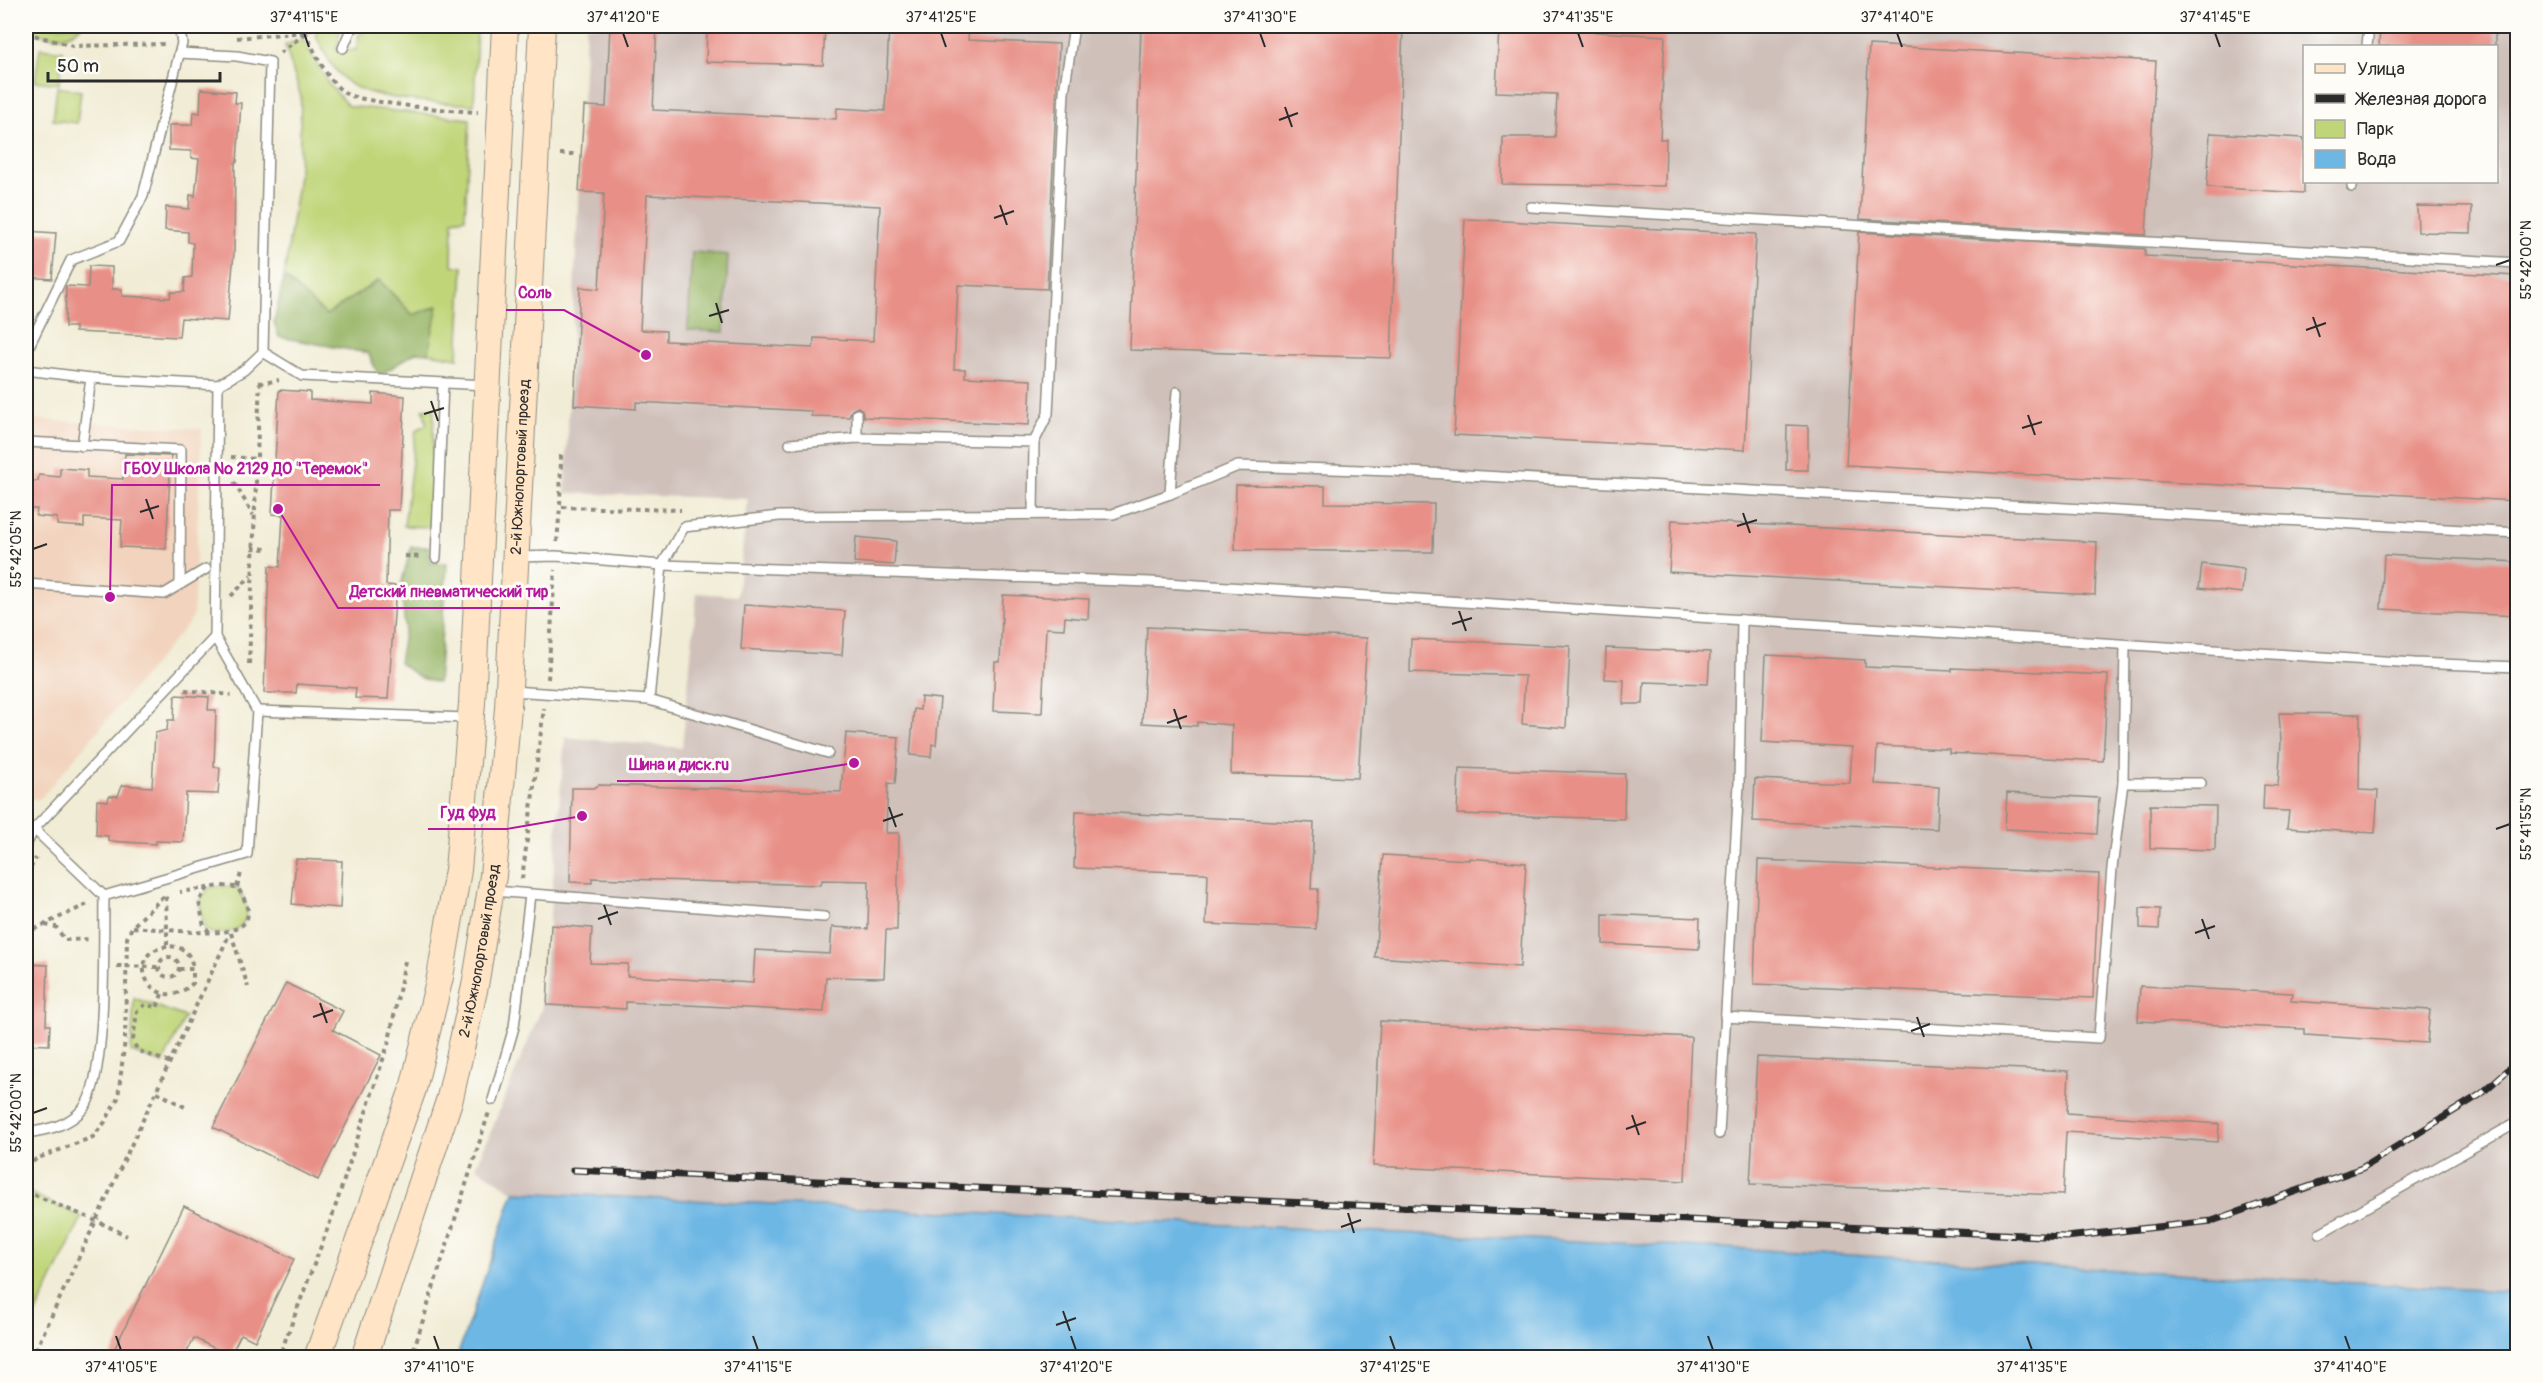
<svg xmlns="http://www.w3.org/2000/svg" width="2543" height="1383" viewBox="0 0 2543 1383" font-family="Pangolin,sans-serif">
  <rect width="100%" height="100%" fill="#fdfcf7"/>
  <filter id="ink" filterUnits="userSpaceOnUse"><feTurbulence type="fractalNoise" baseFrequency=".0167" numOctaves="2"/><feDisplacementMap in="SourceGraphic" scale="12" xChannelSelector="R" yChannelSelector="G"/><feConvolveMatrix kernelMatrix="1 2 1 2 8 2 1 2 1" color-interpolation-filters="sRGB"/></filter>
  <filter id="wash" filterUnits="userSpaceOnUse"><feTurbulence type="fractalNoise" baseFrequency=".008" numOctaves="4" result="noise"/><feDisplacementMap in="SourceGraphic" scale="24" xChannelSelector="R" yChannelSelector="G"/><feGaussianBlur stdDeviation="1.35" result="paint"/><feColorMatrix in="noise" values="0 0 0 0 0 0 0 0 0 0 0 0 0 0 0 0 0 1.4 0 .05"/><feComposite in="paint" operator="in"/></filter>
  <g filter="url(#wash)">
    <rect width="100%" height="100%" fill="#f1ecd5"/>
    <path fill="#f2d4be" d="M26,419L202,429L193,618L40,799H26Z"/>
    <path fill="#cfc0ba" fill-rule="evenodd" d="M586,26H2517V1292L1724,1248L514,1192L476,1167L542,1007L565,737L682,748L697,593L737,596L748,499L565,493ZM2304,46H2496V182H2304Z"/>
    <g fill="#c0d578" stroke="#768052" stroke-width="1.5">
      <path d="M26,26H81C65,44 46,35 26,31Z"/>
      <path d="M325,26H341L336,50H356L359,34L376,26H477L474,105C442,102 366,102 344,79C330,66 323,50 315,33Z"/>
      <path d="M303,39L328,83L348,106L470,119L465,218L453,220L452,265L463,267L458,358L428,353L437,306L413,315L379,280L326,315L284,277L299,175L301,97L285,45Z"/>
      <path d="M40,48L63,51L59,84L35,81Z"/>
      <path d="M57,87L81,91L77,123L53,120Z"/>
      <path d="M434,408L430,527L404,526L416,430L427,424L423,409Z"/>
      <path d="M221,886L237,887C256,915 246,935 211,933L204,927L199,901L209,888Z"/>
      <path d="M134,998L185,1017L163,1063L131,1052Z"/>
      <path d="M26,1191L82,1217L26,1334Z"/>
    </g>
    <g fill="#98b668" stroke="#62704a" stroke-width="1.5">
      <path d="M692,252L728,255L724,332L688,330Z"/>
      <path d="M284,277L326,315L379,280L413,315L438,306L428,353L416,352L379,376L368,353L279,337L274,322Z"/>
      <path d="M411,547H429L431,563H447L438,683L421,678L399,663L405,627L401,585Z"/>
    </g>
    <path fill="#6db7e5" stroke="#4c7188" stroke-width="1.5" d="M514,1192L1724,1248L2517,1292V1357H457Z"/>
    <g id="blocks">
      <g fill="#e89087" fill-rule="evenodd">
        <path d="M610,26H657L653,110L836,119L837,108L885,111L889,26H969L968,40L1059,44L1047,289L958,285L954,369H965V377L1031,380L1029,425L864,417L862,410L858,407L852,410L849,417L811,416V411L636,402V409L574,405L580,287L599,289L604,193L579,192L584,106L606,107ZM647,195L880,206L873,341L814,338L813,348L666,341V331L640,330Z"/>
        <path d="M707,26H825L823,65L706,62Z"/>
        <path d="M1141,26H1403L1391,358L1130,350Z"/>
        <path d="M1499,26L1665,36L1660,139H1666L1665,186L1502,184L1503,137H1555L1557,94L1496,92Z"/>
        <path d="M2426,26H2495V46H2379L2380,28L2426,29Z"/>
        <path d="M1869,45L2156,61L2146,235L1860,219Z"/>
        <path d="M201,89L236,92L235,103H241L237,162L235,163L234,252L228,321L181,318L179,337L75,332V327H65L66,286L88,287L89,266L112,267V289H122V296L170,298L171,292H184L185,278L192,277L193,243L188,242V232L165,230L166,207L189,209L190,195L195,196L199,159L191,158V151L169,150V125H192L193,112L200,113Z"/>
        <path d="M2210,133L2304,138V193L2207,187Z"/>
        <path d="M2417,206L2472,207L2471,233L2418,232Z"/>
        <path d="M1465,219L1756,234L1745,450L1454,435Z"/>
        <path d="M26,231L56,233L52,279L26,277Z"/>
        <path d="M1859,232L2145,249V256L2517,276V501L1846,465Z"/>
        <path d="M279,390L310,392V400L373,404V393L405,396L399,510H388L386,585L396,586L388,699L355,698L356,688L297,684L296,693H264L269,566L280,567L283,515L272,514Z"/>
        <path d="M1787,425L1808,426V470H1786Z"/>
        <path d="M125,454L171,456L166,549L120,547L122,520L84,518V527L57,525V518L36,516L37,509H26V481H38L39,475L60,477V468L87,470V477L123,479Z"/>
        <path d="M1236,485L1325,486V503L1434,504L1433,552L1235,550Z"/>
        <path d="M1672,520L2097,542L2095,595L1669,572Z"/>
        <path d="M856,537L896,541L894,565L854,562Z"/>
        <path d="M2384,555L2517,562V616L2381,609Z"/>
        <path d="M2202,564L2244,569L2242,593L2199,588Z"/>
        <path d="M1003,595L1089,599L1088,619L1065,617L1064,629L1046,628L1042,713L993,711L995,662H1000Z"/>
        <path d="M744,605L845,611L842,655L741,649Z"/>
        <path d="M1147,627L1367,638L1358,778L1231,774L1232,725L1197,722V726L1142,723Z"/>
        <path d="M1411,639L1570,646L1566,728L1522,724L1525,676L1410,672Z"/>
        <path d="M1606,648L1710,652L1708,684L1644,682L1643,704H1623L1624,680L1605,679Z"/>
        <path d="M1766,655L1865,660V667L1952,671V668L2108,675L2103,761L1949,753V749L1877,746L1875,784L1939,787L1937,829L1753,821L1755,779L1850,783L1852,747L1762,742Z"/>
        <path d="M175,695L209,697L208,710H216L214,767L220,768L218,794L186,793L183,842L156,841V844L108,841V836L96,835L97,800L108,801L109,796H118L122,785L152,787L155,733L167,730L168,720H174Z"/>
        <path d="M921,697L940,699L936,745L932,744L931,757L910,755L914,709L920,710Z"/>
        <path d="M2279,713L2360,714L2359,790L2378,791L2375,833L2287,828L2289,811L2263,810L2264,785L2278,786L2281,742Z"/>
        <path d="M846,733L899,737L895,784L888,783L886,833H899L897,930H886L884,978L826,977L824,1012L626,1002V1009L547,1005L551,925L592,928L590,963L628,964L627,976L753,983L755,950L830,954L832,927L868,929L869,881L822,880L821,885L592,878V883L570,882L572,788H594L599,785L841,792Z"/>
        <path d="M1459,768L1625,774L1624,819L1457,814Z"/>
        <path d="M2007,793L2099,798L2097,834L2005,829Z"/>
        <path d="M2150,805L2216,806L2215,850L2150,848Z"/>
        <path d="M1076,811L1314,823L1311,889H1318L1316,929L1206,924L1208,874L1204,873L1074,868Z"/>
        <path d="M1383,855L1469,860V858L1526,863L1520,967L1375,957Z"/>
        <path d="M296,859L342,861L340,908L292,904Z"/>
        <path d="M1758,860L2099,874L2093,998L1754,984Z"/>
        <path d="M2140,908L2160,909L2159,929L2140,928Z"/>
        <path d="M1603,914L1700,918L1699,949L1603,944Z"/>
        <path d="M26,964L48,965L46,1025H50L49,1045L26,1044Z"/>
        <path d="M286,983L343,1011L333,1030L381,1055L318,1180L213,1127Z"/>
        <path d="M2140,986L2292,993L2291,1001L2430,1010L2427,1043L2305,1035V1029L2138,1021Z"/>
        <path d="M1380,1021L1691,1037L1685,1181L1373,1166Z"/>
        <path d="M1757,1057L2069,1071L2067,1113L2219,1124L2218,1142L2066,1132L2063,1195L1750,1184Z"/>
        <path d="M184,1206L294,1259L255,1341L241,1334L230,1356L194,1338L184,1358H110Z"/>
      </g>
    </g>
  </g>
  <g filter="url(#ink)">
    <use href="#blocks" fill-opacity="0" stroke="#8e8c80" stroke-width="1.5"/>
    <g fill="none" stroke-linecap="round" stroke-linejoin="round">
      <g stroke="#8e8c80" stroke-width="12">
        <g id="service">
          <path d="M2367,46L2369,26"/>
          <path d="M343,48L351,29L357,26"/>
          <path d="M2352,187L2353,182"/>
          <path d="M1531,207L2518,263"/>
          <path d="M26,352L71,260L119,241L143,196L182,43L179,26"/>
          <path d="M263,352L302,376L487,385"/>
          <path d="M26,370L91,378L218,385L244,370L263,352L270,62L237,56L179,53"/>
          <path d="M857,438V414"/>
          <path d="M26,442L181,450L180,585"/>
          <path d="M1034,442L1048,414L1064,92L1074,26"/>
          <path d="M790,444L857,438L1034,442L1033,514"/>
          <path d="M82,446L91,378"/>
          <path d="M1170,494L1177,392"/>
          <path d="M518,557L556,556L662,565L1150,582L2414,663L2518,667"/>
          <path d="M436,558L443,383"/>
          <path d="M26,584L164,594L206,569"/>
          <path d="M512,691L649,700L828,753"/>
          <path d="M649,700L662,565L684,527L779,516L1113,514L1170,494L1238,466L1392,471L2518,533"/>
          <path d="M257,711L468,718"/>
          <path d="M2123,783H2201"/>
          <path d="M34,829L104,896"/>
          <path d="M26,845L34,829L215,637"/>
          <path d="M493,891L824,917"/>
          <path d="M1725,1017L2099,1038L2112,868L2123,783L2125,645"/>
          <path d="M493,1100L514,1027L530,895"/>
          <path d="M26,1133C47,1130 68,1126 83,1109C108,1079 103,939 104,896L247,854L257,711L215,637L218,385"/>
          <path d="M1719,1134L1739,784L1742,620"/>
          <path d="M2320,1233L2518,1122"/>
        </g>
      </g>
      <g stroke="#8e8c80" stroke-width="28">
        <g id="secondary">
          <path d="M317,1358L413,1089L440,977L458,870L472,703L505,26"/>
          <path id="s1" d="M364,1358L450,1098L475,986L493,876L508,708L542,26"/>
        </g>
      </g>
      <g stroke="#8e8c80" stroke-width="4" stroke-dasharray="4.5 4.5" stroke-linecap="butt">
        <path d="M305,32C315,52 326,80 345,93C360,103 456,111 478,112"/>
        <path d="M26,33L73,46L167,44"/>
        <path d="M237,38L305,32"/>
        <path d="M280,53L315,26"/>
        <path d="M560,154H574"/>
        <path d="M259,384L279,380"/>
        <path d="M561,455L560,507L681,510"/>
        <path d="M231,457L256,459"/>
        <path d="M234,482L253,515"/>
        <path d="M557,542L560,507"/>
        <path d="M252,548L267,549"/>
        <path d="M405,556L422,557"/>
        <path d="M231,596L251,576"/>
        <path d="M249,664L260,378"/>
        <path d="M548,679L555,570"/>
        <path d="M185,690L231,695"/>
        <path d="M26,876L36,858"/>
        <path d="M522,879L544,708"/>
        <path d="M237,887L242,870"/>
        <path d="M208,888L199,901L204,927L211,933"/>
        <path d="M45,925L56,927L65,940L91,939"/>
        <path d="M133,927L167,930L166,894"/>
        <path d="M26,933L90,903"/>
        <path d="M231,933L248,987"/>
        <path d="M167,946C161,948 154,949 149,954C131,976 163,1013 193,983V969"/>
        <circle cx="169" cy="967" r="10"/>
        <path d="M117,966L158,967"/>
        <path d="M179,969H193C191,953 183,946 167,946V930C199,932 276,944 237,887L221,886L180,892"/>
        <path d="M162,994L157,1008L146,1004L137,1011L133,1040L137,1050L171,1063"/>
        <path d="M157,1092L185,1107"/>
        <path d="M26,1168L36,1159L93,1137L105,1122L118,1098L125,1039L127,938L132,927L164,896"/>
        <path d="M26,1191C60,1207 94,1218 127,1236"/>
        <path d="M282,1349L295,1353"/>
        <path d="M32,1358L230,933"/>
        <path d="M276,1358L282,1349L332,1217L389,1041L405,961"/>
        <path d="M411,1358L489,1112"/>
      </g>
      <use href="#service" stroke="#fff" stroke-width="9"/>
      <use href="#secondary" stroke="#ffe4c6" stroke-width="26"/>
      <g stroke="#2b2b2b" stroke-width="7">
        <path id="rail" d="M573,1170L2066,1237L2212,1221L2362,1168L2481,1094L2518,1061"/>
      </g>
      <use href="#rail" stroke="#fdfcf7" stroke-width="4.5" stroke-dasharray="14" stroke-linecap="butt"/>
    </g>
  </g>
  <path fill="none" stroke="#2b2b2b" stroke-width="2" d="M304,33L309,47M623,33L628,47M941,33L946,47M1260,33L1265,47M1578,33L1583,47M1897,33L1902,47M2215,33L2220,47M1285,107L1292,127M1279,120L1298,113M1000,205L1007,225M994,218L1014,211M2496,265L2510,260M716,303L722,323M709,316L729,310M2313,317L2320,337M2306,330L2326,323M431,401L438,421M424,414L444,408M2028,415L2035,435M2022,428L2042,422M146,499L153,519M140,512L159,506M1743,513L1750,533M1737,526L1757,520M33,549L47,544M1459,611L1466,631M1452,624L1472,618M1174,709L1181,729M1167,723L1187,716M889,807L896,827M883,821L903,814M2496,829L2510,824M604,905L611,925M598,919L618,912M2202,919L2209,939M2195,933L2215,926M320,1003L327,1023M313,1017L333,1010M1917,1017L1924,1037M1911,1031L1930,1024M33,1113L47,1108M1632,1115L1639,1135M1626,1129L1646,1122M1348,1213L1354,1233M1341,1227L1361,1220M1063,1311L1070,1331M1056,1325L1076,1318M116,1336L121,1350M434,1336L439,1350M753,1336L758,1350M1071,1336L1076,1350M1390,1336L1395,1350M1708,1336L1713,1350M2027,1336L2032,1350M2345,1336L2350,1350"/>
  <g text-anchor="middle" stroke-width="6" stroke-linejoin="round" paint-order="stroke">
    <g font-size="15" fill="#2b2b2b" stroke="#fdfcf7">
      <text dy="5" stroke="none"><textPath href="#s1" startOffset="910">2-й Южнопортовый проезд</textPath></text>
      <text dy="5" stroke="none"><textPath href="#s1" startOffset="424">2-й Южнопортовый проезд</textPath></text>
    </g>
  </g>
  <path fill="none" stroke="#b5179e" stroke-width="2" d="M646 355L564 310H506M110 597L112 485H380M278 509L338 608H560M854 763L741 781H617M582 816L507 829H428"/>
  <g fill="#b5179e" stroke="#fdfcf7" stroke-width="2">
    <circle cx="646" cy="355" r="6"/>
    <circle cx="110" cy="597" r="6"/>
    <circle cx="278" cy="509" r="6"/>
    <circle cx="854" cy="763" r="6"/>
    <circle cx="582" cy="816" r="6"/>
  </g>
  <g font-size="16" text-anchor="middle" font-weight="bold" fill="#b5179e" stroke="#fdfcf7" stroke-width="6" stroke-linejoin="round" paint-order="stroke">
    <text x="535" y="298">Соль</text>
    <text x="246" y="474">ГБОУ Школа № 2129 ДО "Теремок"</text>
    <text x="449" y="597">Детский пневматический тир</text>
    <text x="679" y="770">Шина и диск.ru</text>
    <text x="468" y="818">Гуд фуд</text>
  </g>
  <rect width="2543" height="1383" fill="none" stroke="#fdfcf7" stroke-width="66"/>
  <rect x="2303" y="45" width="195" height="138" fill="#fdfcf7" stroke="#a9a8a5" stroke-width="1.5"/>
  <rect x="2315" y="64" width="30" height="9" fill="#ffe4c6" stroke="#a9a8a5" stroke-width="1.5"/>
  <text x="2357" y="75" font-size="18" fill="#2b2b2b">Улица</text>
  <rect x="2315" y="94" width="30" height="9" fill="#2b2b2b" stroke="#a9a8a5" stroke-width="1.5"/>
  <text x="2357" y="105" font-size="18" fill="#2b2b2b">Железная дорога</text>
  <rect x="2315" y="120" width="30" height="18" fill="#c0d578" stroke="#a9a8a5" stroke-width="1.5"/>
  <text x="2357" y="135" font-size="18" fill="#2b2b2b">Парк</text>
  <rect x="2315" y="150" width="30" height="18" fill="#6db7e5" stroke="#a9a8a5" stroke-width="1.5"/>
  <text x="2357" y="165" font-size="18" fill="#2b2b2b">Вода</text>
  <path d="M48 72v9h172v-9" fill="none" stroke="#2b2b2b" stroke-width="3"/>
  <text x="57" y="72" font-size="18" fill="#2b2b2b" stroke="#fdfcf7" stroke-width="4.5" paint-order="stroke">50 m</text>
  <rect x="33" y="33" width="2477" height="1317" fill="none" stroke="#2b2b2b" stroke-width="2"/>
  <g font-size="15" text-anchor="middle" fill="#2b2b2b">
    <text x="304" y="22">37°41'15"E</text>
    <text x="623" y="22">37°41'20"E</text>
    <text x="941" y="22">37°41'25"E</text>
    <text x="1260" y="22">37°41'30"E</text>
    <text x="1578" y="22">37°41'35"E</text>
    <text x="1897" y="22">37°41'40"E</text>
    <text x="2215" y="22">37°41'45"E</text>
    <text transform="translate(2526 260) rotate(-90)" y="5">55°42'00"N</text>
    <text transform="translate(16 549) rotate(-90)" y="5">55°42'05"N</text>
    <text transform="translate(2526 824) rotate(-90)" y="5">55°41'55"N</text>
    <text transform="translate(16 1113) rotate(-90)" y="5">55°42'00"N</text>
    <text x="121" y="1372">37°41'05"E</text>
    <text x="439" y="1372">37°41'10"E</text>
    <text x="758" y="1372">37°41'15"E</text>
    <text x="1076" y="1372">37°41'20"E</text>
    <text x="1395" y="1372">37°41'25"E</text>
    <text x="1713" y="1372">37°41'30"E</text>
    <text x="2032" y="1372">37°41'35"E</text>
    <text x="2350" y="1372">37°41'40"E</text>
  </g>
</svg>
